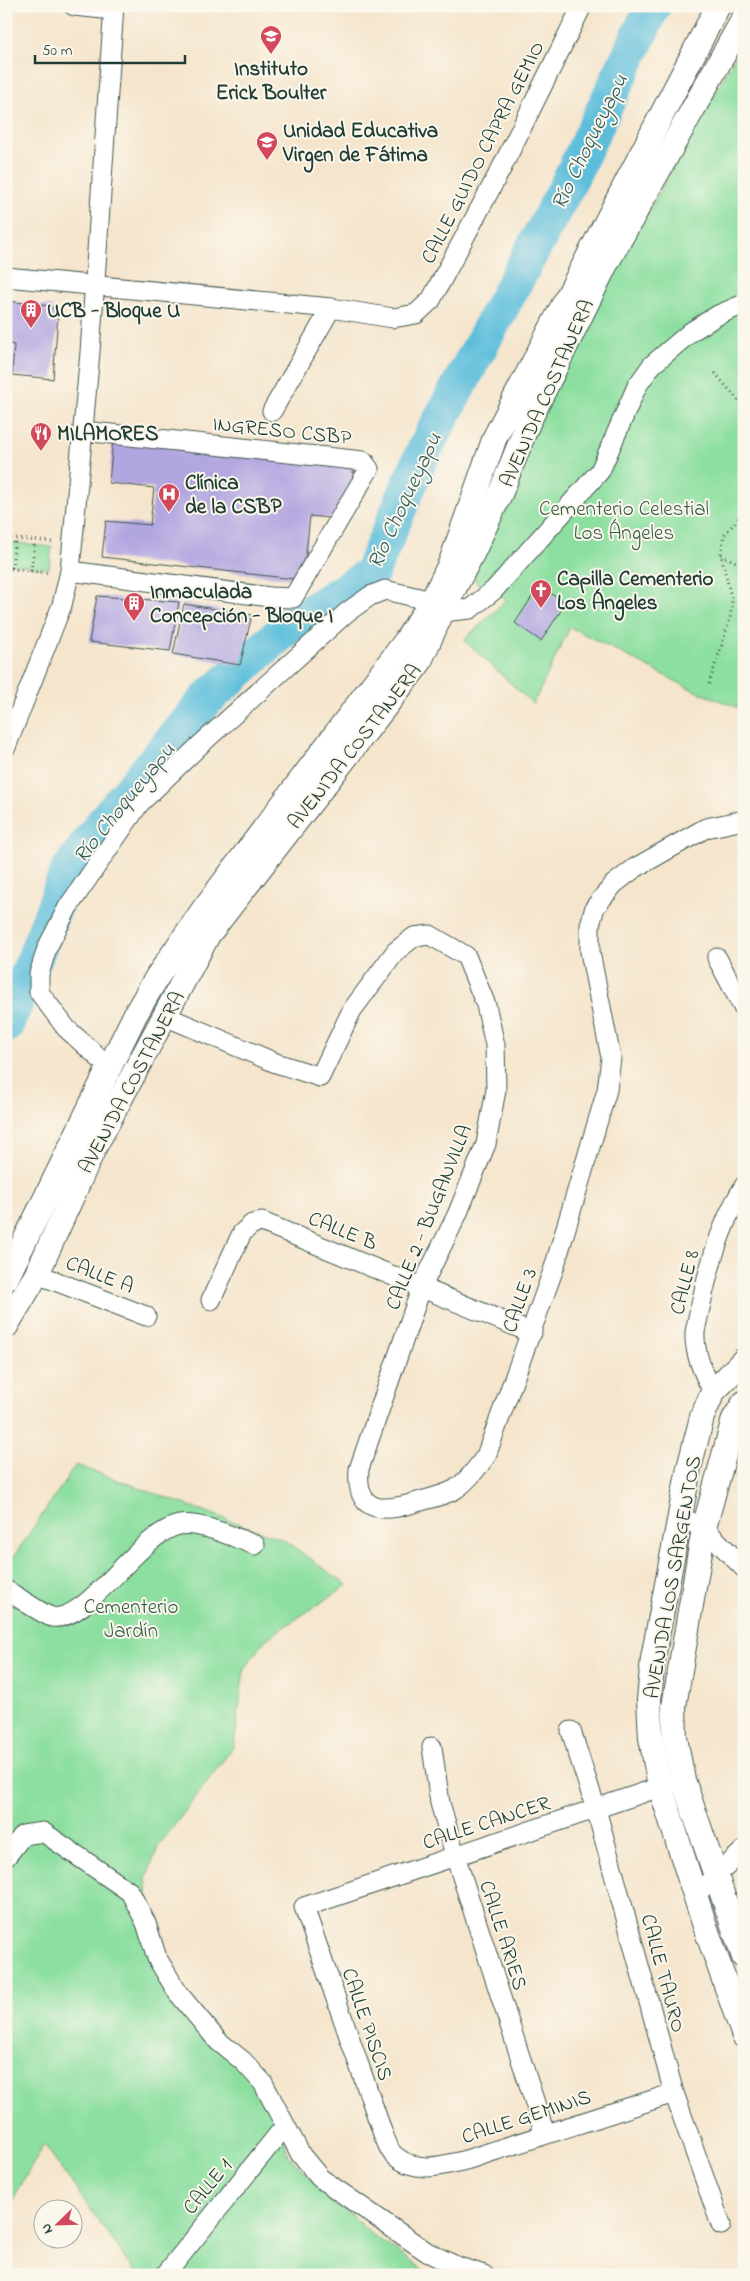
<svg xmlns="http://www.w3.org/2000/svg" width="750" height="2281" viewBox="0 0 750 2281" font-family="'Indie Flower',sans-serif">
  <rect width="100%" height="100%" fill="#fbf7ec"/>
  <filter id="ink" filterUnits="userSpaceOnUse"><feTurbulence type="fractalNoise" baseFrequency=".02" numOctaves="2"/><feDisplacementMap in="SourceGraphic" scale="10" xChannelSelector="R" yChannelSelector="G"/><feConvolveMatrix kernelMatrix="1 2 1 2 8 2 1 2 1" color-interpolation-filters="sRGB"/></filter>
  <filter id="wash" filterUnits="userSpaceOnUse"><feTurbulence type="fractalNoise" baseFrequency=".0096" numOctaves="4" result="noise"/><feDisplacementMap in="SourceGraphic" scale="20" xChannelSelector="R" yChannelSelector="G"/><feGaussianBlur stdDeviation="1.12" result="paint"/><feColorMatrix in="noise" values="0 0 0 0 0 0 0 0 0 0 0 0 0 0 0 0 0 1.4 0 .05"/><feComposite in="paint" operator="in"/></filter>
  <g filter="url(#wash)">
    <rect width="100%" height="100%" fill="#f5e5cc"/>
    <g fill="#8cdfa0" stroke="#568e6a">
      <path d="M744,41V710L695,691L570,627L533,704L464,640L506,600L487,585L476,583L474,570L542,401Z"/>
      <path d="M6,542L52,547L49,569L6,563Z"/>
      <path d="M76,1465L284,1540L347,1585L265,1640L244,1669L234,1746L158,1847L146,1878L151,1923L164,1961L190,1998L272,2094L289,2157L370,2233L431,2275H137L44,2144L6,2212V1556L12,1559Z"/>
    </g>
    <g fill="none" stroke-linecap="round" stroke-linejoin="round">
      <path stroke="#5cbedb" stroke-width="36" d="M6,1025L35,957L67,873L105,820L207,699L291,624L371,574L425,448L567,186L653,6"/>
    </g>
    <g id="blocks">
      <g fill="#b2a6e0">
        <path d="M6,301L51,306L58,315L53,379L12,375L14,345L6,343Z"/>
        <path d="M151,431L374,456L372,474L353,472L348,520L310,516L303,580L102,557L106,521L150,525L154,488L109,483L113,439Z"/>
        <path d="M539,586L566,603L541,641L515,623Z"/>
        <path d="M97,596L179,602L170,651L89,642Z"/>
        <path d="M184,604L252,615L240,665L173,654Z"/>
      </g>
    </g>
  </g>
  <g filter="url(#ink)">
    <use href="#blocks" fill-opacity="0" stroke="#3f564b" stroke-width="1"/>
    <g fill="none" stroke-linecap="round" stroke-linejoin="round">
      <g stroke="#3f564b" stroke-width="21">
        <g id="minor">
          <path d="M74,6L113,10"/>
          <path d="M6,277L331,308L393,318L416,314L431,300L501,169L582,6"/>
          <path d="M272,411L331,308"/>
          <path d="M70,571L270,597L293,598L369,469L363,461L83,431"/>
          <path d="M442,612L470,609L494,590L600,471L637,386L652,365L692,331L718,315L744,304"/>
          <path d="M6,747L62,605L70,571L90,352L114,6"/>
          <path d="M717,958L744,1009"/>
          <path d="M165,1016L276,1063L320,1077L352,1010L396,951L414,937L430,935L466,956L486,1005L495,1045L496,1090L486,1144L457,1215L422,1286L359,1469C355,1518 388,1511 421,1501C432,1498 444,1495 454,1490C467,1482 477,1468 486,1456L554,1268L607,1090L611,1058L590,952V925L595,907L614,884L635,868L706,828L744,820"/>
          <path d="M109,1067L66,1028L39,992V974L47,948L68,907L139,804L200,745L346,613L370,596L385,590L432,601"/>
          <path d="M37,1274L146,1316"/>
          <path d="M211,1300L242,1233L252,1224L262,1222L532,1333"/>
          <path d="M713,1392C703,1372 694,1354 695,1332C705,1282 717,1229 744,1186"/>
          <path d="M680,1517L704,1528L744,1568"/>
          <path d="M6,1590C17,1596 43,1615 52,1617C87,1624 138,1534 179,1525C200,1521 235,1538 255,1545"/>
          <path d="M571,1731L596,1809L674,2093L721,2225"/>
          <path d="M432,1747L440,1803L455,1855L545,2134"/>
          <path d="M672,1783L304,1907L383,2134C386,2140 389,2151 394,2155C415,2174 442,2166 466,2160L674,2093"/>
          <path d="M6,1857L23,1835L43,1832L130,1892L146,1923L157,1958L178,1993L218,2041L243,2061L263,2083L301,2155L320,2178L427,2252L456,2266L484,2275"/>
          <path d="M695,1895L744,1850"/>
          <path d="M165,2275L285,2126"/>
        </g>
      </g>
      <g stroke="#3f564b" stroke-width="26">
        <g id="major">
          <path d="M6,1279L135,1015L157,977L203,910L405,642L432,601L451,562L495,437L718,6"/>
          <path d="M6,1326L37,1274L94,1148L208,935L419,663L442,612L473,552L501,492L528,423L605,266L744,18"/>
          <path d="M744,1360L713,1392L702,1417L689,1468L653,1658L649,1700L651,1738L660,1786L705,1926L744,2036"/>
          <path d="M744,1403L734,1419L704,1528L674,1706L675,1738L683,1780L744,1957"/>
        </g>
      </g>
      <g stroke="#3f564b" stroke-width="3" stroke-dasharray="1 4" stroke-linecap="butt">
        <path d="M715,373L744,407"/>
        <path d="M6,538L52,542"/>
        <path d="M721,555L744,566"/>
        <path d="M6,568L47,573"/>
        <path d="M12,568L15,539"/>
        <path d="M31,571L35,541"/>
        <path d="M709,684L730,619L732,601L721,555L724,535L744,512"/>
      </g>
      <use href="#minor" stroke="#fff" stroke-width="19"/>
      <use href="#major" stroke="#fff" stroke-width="24"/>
    </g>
  </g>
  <defs>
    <g id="school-pin" transform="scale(1.125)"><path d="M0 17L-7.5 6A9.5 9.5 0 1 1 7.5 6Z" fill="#d1495b" stroke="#fbf7ec"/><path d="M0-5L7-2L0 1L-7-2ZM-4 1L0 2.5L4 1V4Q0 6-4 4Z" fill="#fff"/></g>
    <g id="building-pin" transform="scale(1.125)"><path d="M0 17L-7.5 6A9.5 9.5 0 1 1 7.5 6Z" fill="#d1495b" stroke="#fbf7ec"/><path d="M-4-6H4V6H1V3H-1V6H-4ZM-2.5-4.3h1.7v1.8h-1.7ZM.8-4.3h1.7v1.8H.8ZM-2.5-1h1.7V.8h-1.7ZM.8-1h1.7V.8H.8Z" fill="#fff"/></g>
    <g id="restaurant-pin" transform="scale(1.125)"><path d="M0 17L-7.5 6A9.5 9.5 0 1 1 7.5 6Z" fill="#d1495b" stroke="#fbf7ec"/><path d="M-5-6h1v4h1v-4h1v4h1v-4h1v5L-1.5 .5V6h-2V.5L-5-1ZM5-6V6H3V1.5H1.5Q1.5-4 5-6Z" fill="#fff"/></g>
    <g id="hospital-pin" transform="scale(1.125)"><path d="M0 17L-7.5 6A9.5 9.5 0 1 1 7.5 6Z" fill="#d1495b" stroke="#fbf7ec"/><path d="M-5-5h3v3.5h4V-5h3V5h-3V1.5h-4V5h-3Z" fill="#fff"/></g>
    <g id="church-pin" transform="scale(1.125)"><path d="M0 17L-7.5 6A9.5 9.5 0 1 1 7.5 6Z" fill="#d1495b" stroke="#fbf7ec"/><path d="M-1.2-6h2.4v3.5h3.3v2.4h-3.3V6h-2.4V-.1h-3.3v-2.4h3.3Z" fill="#fff"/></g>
  </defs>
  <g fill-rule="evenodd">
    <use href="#school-pin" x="271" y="36"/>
    <use href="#school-pin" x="267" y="142"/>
    <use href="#building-pin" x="31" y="310"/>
    <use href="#restaurant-pin" x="41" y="433"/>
    <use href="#hospital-pin" x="169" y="494"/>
    <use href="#church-pin" x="541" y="590"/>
    <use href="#building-pin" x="134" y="603"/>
  </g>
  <g text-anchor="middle" stroke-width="4" stroke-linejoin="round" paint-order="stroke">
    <g font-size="21" font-weight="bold" fill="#1f3d34" stroke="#fbf7ec" text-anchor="start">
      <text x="271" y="75" text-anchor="middle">Instituto<tspan x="271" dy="24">Erick Boulter</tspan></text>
      <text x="283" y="137">Unidad Educativa<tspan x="283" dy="24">Virgen de Fátima</tspan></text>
      <text x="47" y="317">UCB - Bloque U</text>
      <text x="57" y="440">MILAMORES</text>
      <text x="185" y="489">Clínica<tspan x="185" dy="24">de la CSBP</tspan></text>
      <text x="557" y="585">Capilla Cementerio<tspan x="557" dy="24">Los Ángeles</tspan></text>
      <text x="150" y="598">Inmaculada<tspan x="150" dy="24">Concepción - Bloque I</tspan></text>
    </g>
    <g font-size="21" fill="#1f3d34" stroke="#fbf7ec">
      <text transform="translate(482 152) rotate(-63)" y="7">CALLE GUIDO CAPRA GEMIO</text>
      <text transform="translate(546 393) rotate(-66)" y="7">AVENIDA COSTANERA</text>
      <text transform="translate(282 430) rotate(6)" y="7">INGRESO CSBP</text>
      <text transform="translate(354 746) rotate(-52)" y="7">AVENIDA COSTANERA</text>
      <text transform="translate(131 1082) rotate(-62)" y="7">AVENIDA COSTANERA</text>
      <text transform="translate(428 1217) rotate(-68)" y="7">CALLE 2 - BUGANVILLA</text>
      <text transform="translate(343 1230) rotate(22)" y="7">CALLE B</text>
      <text transform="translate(100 1274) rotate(21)" y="7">CALLE A</text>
      <text transform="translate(684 1282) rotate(-76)" y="7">CALLE 8</text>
      <text transform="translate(519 1300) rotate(-71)" y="7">CALLE 3</text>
      <text transform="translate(672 1577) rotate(-80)" y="7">AVENIDA LOS SARGENTOS</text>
      <text transform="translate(486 1822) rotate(-18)" y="7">CALLE CANCER</text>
      <text transform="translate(504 1935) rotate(72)" y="7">CALLE ARIES</text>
      <text transform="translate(664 1973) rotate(75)" y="7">CALLE TAURO</text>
      <text transform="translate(368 2024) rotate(71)" y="7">CALLE PISCIS</text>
      <text transform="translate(526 2116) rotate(-18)" y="7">CALLE GEMINIS</text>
      <text transform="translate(207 2186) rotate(-51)" y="7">CALLE 1</text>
    </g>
    <g font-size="21" fill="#355d4a" stroke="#fbf7ec">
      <text x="624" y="515">Cementerio Celestial<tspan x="624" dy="24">Los Ángeles</tspan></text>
      <text x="131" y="1613">Cementerio<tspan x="131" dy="24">Jardín</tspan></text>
    </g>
    <g font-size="22" font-style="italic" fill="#2e5d5e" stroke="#fbf7ec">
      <text transform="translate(588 141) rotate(-64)" y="8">Río Choqueyapu</text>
      <text transform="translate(403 500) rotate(-65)" y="8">Río Choqueyapu</text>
      <text transform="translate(123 802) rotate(-51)" y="8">Río Choqueyapu</text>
    </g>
  </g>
  <rect width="750" height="2281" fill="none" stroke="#fbf7ec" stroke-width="25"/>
  <g transform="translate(58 2224) rotate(247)"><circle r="24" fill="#fbf7ec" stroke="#a3ada2"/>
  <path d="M0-4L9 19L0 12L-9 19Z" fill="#d1495b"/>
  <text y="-8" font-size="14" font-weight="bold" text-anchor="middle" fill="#1f3d34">N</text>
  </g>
  <path d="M35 55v8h150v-8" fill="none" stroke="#1f3d34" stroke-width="2.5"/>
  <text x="42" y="55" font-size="15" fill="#1f3d34" stroke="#fbf7ec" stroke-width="4" paint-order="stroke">50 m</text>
</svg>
